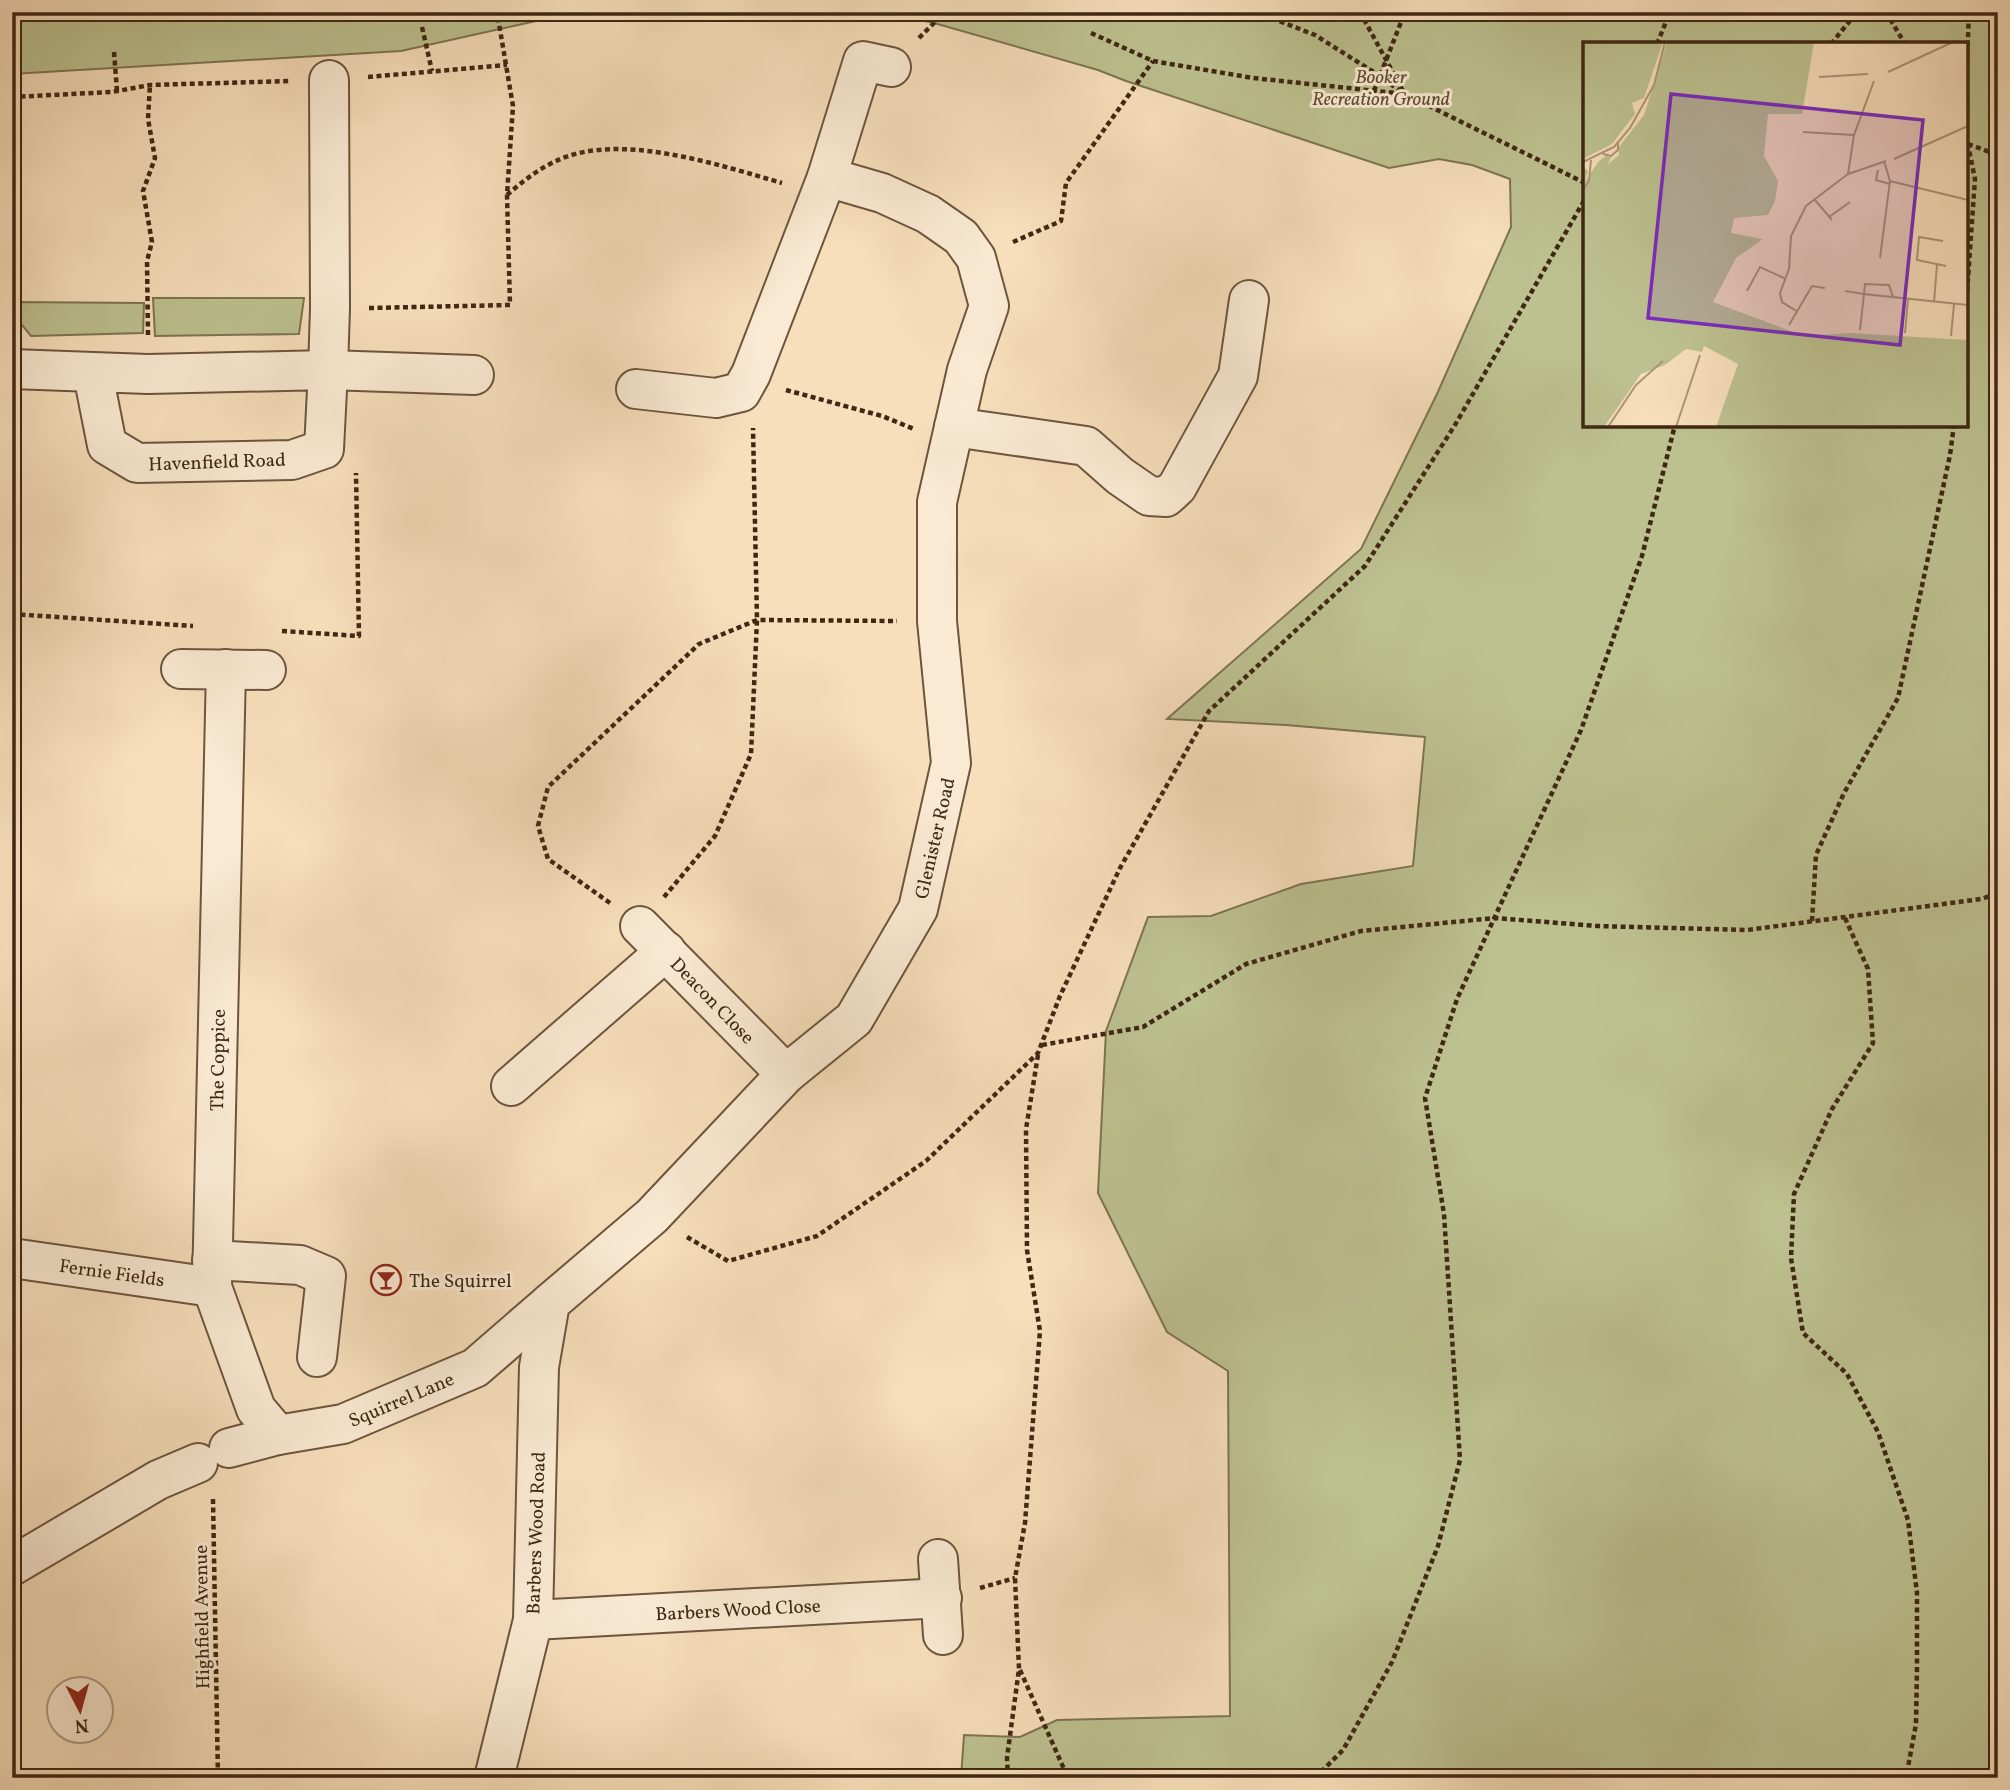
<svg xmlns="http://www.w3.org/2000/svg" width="2010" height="1790" viewBox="0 0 2010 1790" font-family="Vollkorn,serif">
  <rect width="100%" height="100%" fill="#f7dfbb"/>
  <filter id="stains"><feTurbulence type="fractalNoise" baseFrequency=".00286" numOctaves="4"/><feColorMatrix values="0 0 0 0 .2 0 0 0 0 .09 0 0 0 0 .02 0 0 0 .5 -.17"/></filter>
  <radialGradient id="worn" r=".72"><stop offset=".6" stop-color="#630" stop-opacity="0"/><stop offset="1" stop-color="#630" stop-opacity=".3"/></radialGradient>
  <g fill="#bdc190" stroke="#7e7452" stroke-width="2" fill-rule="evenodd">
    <path d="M12,12H576L401,51L12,74Z"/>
    <path d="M885,12H1998V1778H961L964,1735L1020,1737L1057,1720L1230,1716L1228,1371L1167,1332L1098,1193L1106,1031L1148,917L1211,916L1301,884L1413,866L1425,737L1286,725L1167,719L1361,549L1437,394L1511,227L1510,179L1472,165L1439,159L1389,168L1126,81L1098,70L934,23ZM1585,44H1966V425H1585Z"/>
    <path d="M153,298H304L299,334L155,336Z"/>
    <path d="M12,302L144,303L143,333L31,336L12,313Z"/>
  </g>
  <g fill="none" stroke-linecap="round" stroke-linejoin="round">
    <g stroke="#6d553e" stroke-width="42">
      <g id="minor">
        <path d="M329,80L330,308L328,370L474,375"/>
        <path d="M12,369L148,374L328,370L324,449L292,460L137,463L107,445L93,374"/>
        <path d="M636,389L716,398L741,392L751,374L827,177L863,61L891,67"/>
        <path d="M954,427L1086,446L1120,476L1149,496L1166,497L1177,487L1238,376L1249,300"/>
        <path d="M181,669L266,670"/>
        <path d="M226,669L212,1287L256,1409L278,1435"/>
        <path d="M640,926L786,1074"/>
        <path d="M511,1086L666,951"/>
        <path d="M12,1258L212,1287"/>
        <path d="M212,1260L300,1265L326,1276L317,1357"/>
        <path d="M229,1448L278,1435L343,1424L475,1368L550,1303"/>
        <path d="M938,1559L943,1635"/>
        <path d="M12,1566L158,1480L198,1463"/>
        <path d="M533,1620L942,1598"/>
        <path d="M494,1778L533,1620L539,1367L550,1303L652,1216L786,1074L854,1019L918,909L951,763L937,621V502L967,370L989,306L976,258L961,237L928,214L882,193L827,177"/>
      </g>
    </g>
    <g stroke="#3f2714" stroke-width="4.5" stroke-dasharray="5 3.5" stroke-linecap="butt">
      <path d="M1256,12L1315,35L1380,76L1404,94"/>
      <path d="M1360,12L1403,91"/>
      <path d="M1886,12L1905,44"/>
      <path d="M422,27L432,71"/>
      <path d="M1091,33L1153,61L1253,78L1405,94L1585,183"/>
      <path d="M919,38L934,23L941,12"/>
      <path d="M1657,44L1670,12"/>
      <path d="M1831,44L1857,12"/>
      <path d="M114,52L117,91"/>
      <path d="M368,77L507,65"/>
      <path d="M1966,88L1969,12"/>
      <path d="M1374,91L1405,12"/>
      <path d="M12,97L112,92L150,85L290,81"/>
      <path d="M1966,135L1975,179L1966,307"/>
      <path d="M1968,144L1998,155"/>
      <path d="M507,195C522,182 538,169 556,161C618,131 719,165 782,183"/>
      <path d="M1013,242L1061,221L1066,183L1153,61"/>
      <path d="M369,308L510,305L507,195L513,106L497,12"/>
      <path d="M148,335L147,261L152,242L143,191L155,158L148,119L150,85"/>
      <path d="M786,390L882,416L914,429"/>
      <path d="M12,614L193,626"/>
      <path d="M282,631L359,636L356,473"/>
      <path d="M664,897L715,836L751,754L757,620L753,428"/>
      <path d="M610,903L548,859L538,826L548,787L699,644L757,620L897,621"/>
      <path d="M1845,918L1868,969L1873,1043L1832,1109L1794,1194L1791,1258L1803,1333L1847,1374L1878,1432L1908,1520L1917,1593V1668L1916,1724L1906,1778"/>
      <path d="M1812,921L1816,855L1844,793L1898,698L1950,455L1954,425"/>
      <path d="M1042,1045L1143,1027L1246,964L1361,931L1495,918L1597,926L1747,930L1981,899L1998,893"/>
      <path d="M687,1237L728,1261L817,1236L926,1161L1038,1053L1060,996L1120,868L1209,711L1365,566L1455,425L1585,199"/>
      <path d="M213,1499L218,1778"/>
      <path d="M980,1588L1015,1578"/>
      <path d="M1020,1670L1068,1778"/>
      <path d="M1008,1778L1007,1758L1019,1669L1015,1578L1025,1523L1040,1331L1027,1250L1026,1129L1038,1055"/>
      <path d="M1315,1778L1343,1750L1392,1662L1438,1546L1460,1460L1444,1214L1425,1098L1457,999L1581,730L1642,556L1675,425"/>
    </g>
    <use href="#minor" stroke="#faead3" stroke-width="38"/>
  </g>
  <defs>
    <g id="bar-ring" transform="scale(1.575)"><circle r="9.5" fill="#faead3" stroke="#8f2418" stroke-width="1.5"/><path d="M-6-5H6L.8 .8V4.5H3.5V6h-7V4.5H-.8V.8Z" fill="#8f2418"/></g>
  </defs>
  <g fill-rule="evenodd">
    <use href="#bar-ring" x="386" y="1280"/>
  </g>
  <g text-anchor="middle" stroke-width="6" stroke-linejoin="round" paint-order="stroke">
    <g font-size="19" font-style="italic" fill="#5e4e33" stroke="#faead3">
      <text x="1381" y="83">Booker<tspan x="1381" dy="22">Recreation Ground</tspan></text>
    </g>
    <g font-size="19" fill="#3f2714" stroke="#faead3">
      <text transform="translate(217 461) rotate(-2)" y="7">Havenfield Road</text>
      <text transform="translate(934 838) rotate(-77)" y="7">Glenister Road</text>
      <text transform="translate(713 1000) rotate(46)" y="7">Deacon Close</text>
      <text transform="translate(217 1060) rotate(-89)" y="7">The Coppice</text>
      <text transform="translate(112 1272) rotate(8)" y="7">Fernie Fields</text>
      <text transform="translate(401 1399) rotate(-23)" y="7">Squirrel Lane</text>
      <text transform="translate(535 1533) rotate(-88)" y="7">Barbers Wood Road</text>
      <text transform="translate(738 1609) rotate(-3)" y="7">Barbers Wood Close</text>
      <text transform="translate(201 1617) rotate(-91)" y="7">Highfield Avenue</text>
    </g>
    <g font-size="19" fill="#3f2714" stroke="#faead3" text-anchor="start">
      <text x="409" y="1287">The Squirrel</text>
    </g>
  </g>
  <g transform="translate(1583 42)">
    <rect width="385" height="385" fill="#f7dfbb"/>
    <path d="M0,0H80L61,56L49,61L52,72L29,102L0,117ZM84,0H231L219,72H185L181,114L195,139L192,159L185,173L151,176L148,191L180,197L153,216L130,260L221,294L267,291L385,298V385H133L155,322L121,304L119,310L103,307L82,323L58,332L21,385H0V124L5,129L2,140L15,120L23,114L28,115L25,122L36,113V105L61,73Z" fill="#bdc190"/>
    <path fill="none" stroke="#ad9578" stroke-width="2" d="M305,30L370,0M236,35L285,32M220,90L271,93M20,112L28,114L35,108V100M311,117L385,84M0,120L31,105L47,86L71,43L82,0M295,128L293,138L307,142M265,132L303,119M307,139L385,158M0,148L6,139L8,118M232,158L249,178M246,175L267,160M360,199L336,195L334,218L363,224M297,216L307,139L301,119M164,249L177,225L203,237M262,249L281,252L277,288M310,255L306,243L282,242L281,252L385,263M351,260L354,223M215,270L199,260L197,251L206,227L208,194L223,164L265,132L271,93L291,39M206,283L229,244L242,246M322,291L325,257M368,294L371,262M25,385L53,343L80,319M93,385L117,313"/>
    <path fill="#7b2cbf" fill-opacity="0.15" stroke="#7b2cbf" stroke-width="3.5" d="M88,52L340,78L317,303L65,276Z"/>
    <rect width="385" height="385" fill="none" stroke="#3f2714" stroke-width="3.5"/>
  </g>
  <rect width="2010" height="1790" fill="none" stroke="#f7dfbb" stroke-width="42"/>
  <rect x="14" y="14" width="1982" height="1762" fill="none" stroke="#3f2714" stroke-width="3.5"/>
  <rect x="21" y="21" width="1968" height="1748" fill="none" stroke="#3f2714" stroke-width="2"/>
  <g transform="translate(80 1710) rotate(174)"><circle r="33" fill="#faead3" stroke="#af9c87" stroke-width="2"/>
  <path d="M0-5L12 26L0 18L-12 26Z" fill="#8f2418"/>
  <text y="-10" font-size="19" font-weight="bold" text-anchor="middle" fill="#3f2714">N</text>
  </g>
  <rect width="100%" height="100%" filter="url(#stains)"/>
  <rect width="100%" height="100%" fill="url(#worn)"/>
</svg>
